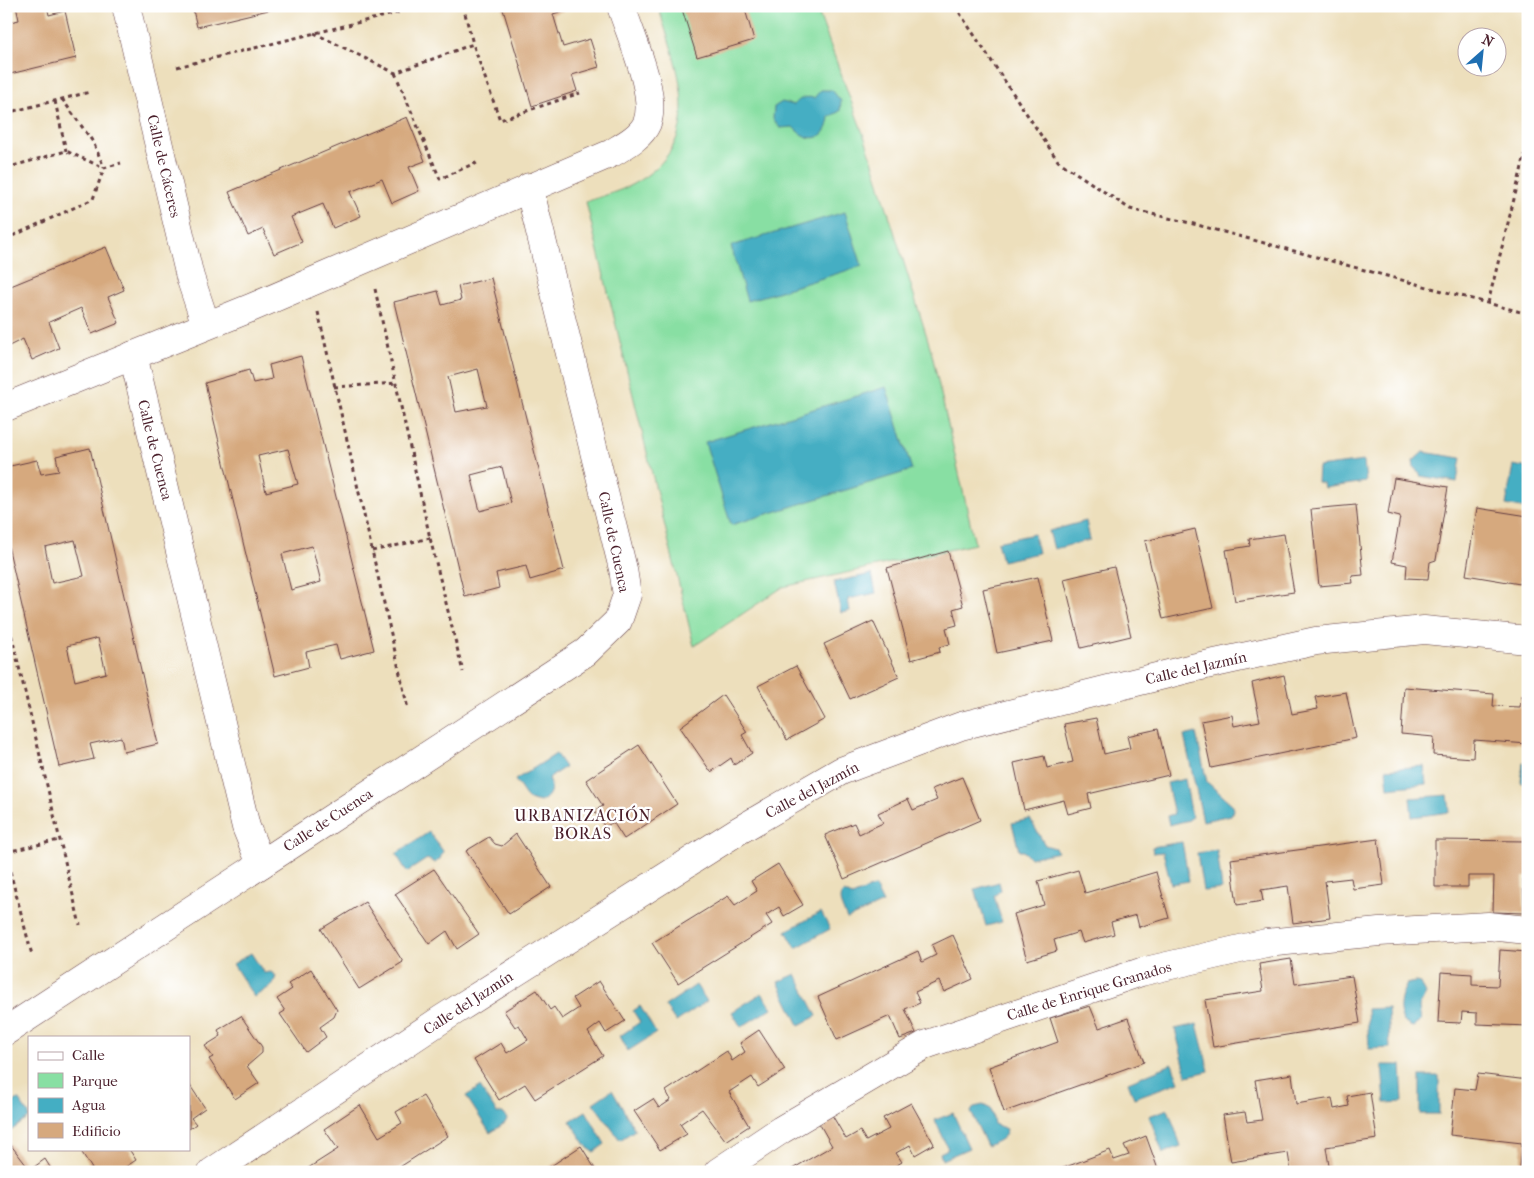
<svg xmlns="http://www.w3.org/2000/svg" width="1534" height="1178" viewBox="0 0 1534 1178" font-family="'IM FELL French Canon',serif">
  <rect width="100%" height="100%" fill="#fff"/>
  <filter id="ink" filterUnits="userSpaceOnUse"><feTurbulence type="fractalNoise" baseFrequency=".02" numOctaves="2"/><feDisplacementMap in="SourceGraphic" scale="10" xChannelSelector="R" yChannelSelector="G"/><feConvolveMatrix kernelMatrix="1 2 1 2 8 2 1 2 1" color-interpolation-filters="sRGB"/></filter>
  <filter id="wash" filterUnits="userSpaceOnUse"><feTurbulence type="fractalNoise" baseFrequency=".0096" numOctaves="4" result="noise"/><feDisplacementMap in="SourceGraphic" scale="20" xChannelSelector="R" yChannelSelector="G"/><feGaussianBlur stdDeviation="1.12" result="paint"/><feColorMatrix in="noise" values="0 0 0 0 0 0 0 0 0 0 0 0 0 0 0 0 0 1.4 0 .05"/><feComposite in="paint" operator="in"/></filter>
  <g filter="url(#wash)">
    <rect width="100%" height="100%" fill="#eddfbc"/>
    <path fill="#88dfa3" stroke="#697f67" d="M658,6H816L868,147L931,350L975,544L783,587L694,646L586,202C601,196 619,192 633,184C710,142 678,71 658,6Z"/>
    <g fill="#44aec3" stroke="#476677">
      <path d="M821,90H832L841,101L840,111L829,117C827,141 808,144 793,127L780,128L773,119L774,107L782,102L794,105C800,98 805,96 814,98Z"/>
      <path d="M845,212L862,266L747,301L731,246Z"/>
      <path d="M886,387L912,470L731,525L705,442Z"/>
      <path d="M1423,452L1461,458L1457,482L1420,476V473L1414,468L1413,461Z"/>
      <path d="M1364,461L1366,482L1324,488L1323,483L1317,482L1318,467Z"/>
      <path d="M1513,465L1528,468L1526,509L1506,505Z"/>
      <path d="M1086,521L1090,540L1054,549L1049,531Z"/>
      <path d="M1034,534L1038,553L1002,561L997,542Z"/>
      <path d="M872,574L876,593L848,599L850,611L841,613L834,582Z"/>
      <path d="M1196,733L1207,782L1233,805L1234,810L1231,815L1203,821L1184,736Z"/>
      <path d="M556,754L565,767L549,778C553,788 551,797 540,802L528,799L515,780Z"/>
      <path d="M1523,762L1528,763V783H1521Z"/>
      <path d="M1424,766L1426,784L1388,788L1386,769Z"/>
      <path d="M1185,779L1192,816L1189,820L1169,825L1167,816L1174,814L1167,783Z"/>
      <path d="M1448,795L1450,812L1412,817L1410,798Z"/>
      <path d="M1030,819L1045,845L1055,848L1058,852L1030,858L1023,851H1019L1012,823Z"/>
      <path d="M429,832L443,851L440,859L435,863L427,859L407,872L396,854Z"/>
      <path d="M1182,842L1189,881L1171,884L1163,852L1153,853L1152,847Z"/>
      <path d="M1217,850L1222,889L1203,891L1197,853Z"/>
      <path d="M999,882L1001,890L994,896L1002,922L986,926L975,889Z"/>
      <path d="M873,887H875L883,903L847,919C844,910 835,899 844,892L852,896Z"/>
      <path d="M821,912L830,929L796,948L786,931Z"/>
      <path d="M251,953L264,973L271,972L276,976L273,985L254,997L233,964Z"/>
      <path d="M796,974L817,1016L799,1025L778,982Z"/>
      <path d="M1415,982L1421,983L1426,994L1419,1007L1421,1021L1413,1027C1394,1022 1399,997 1407,984Z"/>
      <path d="M696,985L707,1001L676,1022L665,1006Z"/>
      <path d="M762,993L772,1008L741,1027L732,1012Z"/>
      <path d="M640,1006L656,1033L628,1051L620,1036L640,1022L633,1011Z"/>
      <path d="M1388,1008L1390,1048L1369,1049L1367,1009Z"/>
      <path d="M1197,1024L1209,1071L1187,1076L1175,1029Z"/>
      <path d="M1172,1064L1179,1082L1134,1098L1128,1082Z"/>
      <path d="M1382,1065H1401L1403,1102L1385,1103Z"/>
      <rect x="1420" y="1076" width="19" height="38"/>
      <path d="M480,1087L497,1113H503L507,1119L505,1123L490,1133L466,1096Z"/>
      <path d="M612,1090L635,1130L620,1140L593,1103Z"/>
      <path d="M18,1099L29,1114V1118L6,1134V1107Z"/>
      <path d="M983,1105L991,1109L994,1124L1007,1129C1006,1140 995,1142 987,1146L971,1112L974,1107Z"/>
      <path d="M1168,1109L1181,1146L1163,1153L1149,1116Z"/>
      <path d="M586,1111L605,1144L594,1152L588,1148L570,1121Z"/>
      <path d="M953,1113L969,1148L942,1160L940,1153L948,1149L935,1120Z"/>
    </g>
    <g id="blocks">
      <g fill="#d6a97e" fill-rule="evenodd">
        <path d="M16,6H47L49,15L65,11L76,58L6,75V23L19,20Z"/>
        <path d="M192,6H281V7L197,27Z"/>
        <path d="M502,6H579L553,14L563,47L590,39L599,67L572,75L577,91L532,106Z"/>
        <path d="M681,6H744L754,40L697,57Z"/>
        <path d="M407,117L425,161L409,167L419,191L392,203L382,179L350,192L361,216L333,228L323,204L291,217L302,242L274,254L263,229L248,236L229,192Z"/>
        <path d="M106,247L124,290L108,297L119,323L92,334L81,308L49,322L59,348L32,360L23,339L9,346L6,340V288Z"/>
        <path d="M491,278L564,570L530,580L526,566L496,573L499,588L465,597L394,302L438,291L442,305L461,300L458,286ZM478,369L487,406L456,412L448,377ZM502,467L511,503L480,511L471,475Z"/>
        <path d="M301,356L374,650L340,659L336,645L306,652L309,667L275,676L205,383L249,370L253,383L272,379L269,365ZM288,449L298,484L266,492L258,456ZM312,546L321,582L291,590L282,554Z"/>
        <path d="M90,448L158,744L124,752L121,737L90,744L94,759L59,767L6,537V467L37,460L41,474L59,471L56,456ZM75,540L84,576L52,583L45,547ZM98,638L106,673L75,681L67,646Z"/>
        <path d="M1394,478L1448,487L1436,560L1430,562L1428,579L1406,578L1407,565L1392,562L1400,517L1388,514Z"/>
        <path d="M1356,505L1363,575L1352,576L1353,583L1319,586L1311,509Z"/>
        <path d="M1477,508L1528,516V537L1520,584L1466,575Z"/>
        <path d="M1195,529L1213,608L1163,619L1145,541Z"/>
        <path d="M1284,534L1294,592L1235,601L1226,550L1250,546L1249,539Z"/>
        <path d="M948,551L963,606L953,609L957,625L946,628L950,644L939,647L940,652L911,660L887,568Z"/>
        <path d="M1114,567L1131,636L1081,648L1064,579Z"/>
        <path d="M1038,577L1053,641L997,653L983,589Z"/>
        <path d="M873,621L899,677L850,699L824,644Z"/>
        <path d="M796,666L825,719L787,740L758,686Z"/>
        <path d="M1284,675L1292,714L1318,709L1315,697L1346,692L1356,738L1211,768L1201,721L1232,715L1234,726L1260,721L1252,683Z"/>
        <path d="M1404,687L1494,694L1493,706L1520,707L1521,696H1528V744L1474,740L1473,758L1433,755L1434,737L1401,734Z"/>
        <path d="M723,695L747,732L742,735L752,753L734,765L731,758L711,772L680,727Z"/>
        <path d="M1096,718L1104,754L1130,748L1127,736L1158,729L1169,775L1088,794L1091,808L1068,814L1064,800L1024,810L1014,763L1044,756L1047,768L1073,762L1064,724Z"/>
        <path d="M639,745L677,804L624,839L613,822L605,827L594,811L603,806L586,780Z"/>
        <path d="M962,777L980,820L844,879L825,835L854,823L859,834L883,823L878,813L908,799L913,810L937,800L932,789Z"/>
        <path d="M516,834L551,887L509,914L466,851L489,837L495,844L502,846Z"/>
        <path d="M1378,839L1384,885L1353,889L1351,878L1325,881L1330,918L1293,923L1288,886L1261,890L1263,901L1237,905L1231,859Z"/>
        <path d="M1435,840L1528,841V877H1523L1524,913L1493,912L1494,876H1468V887H1435Z"/>
        <path d="M778,864L803,905L784,916L779,907L766,915L772,924L678,983L652,943L728,896L735,905L757,891L751,881Z"/>
        <path d="M434,869L479,934L457,949L447,931L429,944L395,894Z"/>
        <path d="M1078,870L1085,893L1156,872L1169,918L1139,927L1136,915L1111,922L1114,934L1083,943L1079,932L1054,940L1057,951L1027,960L1014,914L1044,905L1038,881Z"/>
        <path d="M365,902L403,962L359,989L321,929Z"/>
        <path d="M953,935L973,979L944,992L939,981L915,992L920,1003L905,1009L916,1033L900,1039L890,1016L837,1040L818,997L918,951L922,962L936,955L932,945Z"/>
        <path d="M1500,950L1528,952V1026L1477,1024V1013L1462,1012L1461,1023L1438,1022L1441,972L1472,974V985L1498,986Z"/>
        <path d="M1291,959L1295,984L1352,976L1360,1023L1213,1047L1205,1000L1263,991L1259,964Z"/>
        <path d="M311,969L337,1010L334,1017L320,1027L326,1037L306,1052L280,1014L285,1011L277,999L292,989L288,984Z"/>
        <path d="M599,981L625,1021L606,1033L600,1023L588,1032L603,1056L535,1099L525,1084L499,1100L474,1060L501,1043L507,1053L528,1040L519,1025L515,1027L504,1011L537,990L550,1010L554,1007L562,1019L579,1008L573,998Z"/>
        <path d="M1090,1006L1099,1028L1128,1018L1144,1062L1004,1112L989,1067L1058,1042L1050,1018Z"/>
        <path d="M241,1016L262,1047V1053L247,1066L259,1083L235,1099L209,1059L213,1057L205,1046L221,1036L218,1030Z"/>
        <path d="M759,1030L785,1070L758,1087L752,1077L729,1092L749,1126L726,1141L702,1109L680,1124L687,1134L660,1150L634,1111L653,1099L659,1108L671,1100L666,1091L727,1051L732,1061L745,1052L740,1043Z"/>
        <path d="M1292,1074L1296,1104L1332,1098L1334,1109L1349,1106L1347,1096L1370,1092L1377,1139L1326,1147L1330,1172H1291L1288,1153L1231,1162L1223,1115L1245,1112L1247,1122L1262,1120L1255,1080Z"/>
        <path d="M1478,1074L1528,1080V1170L1520,1169L1522,1143L1450,1135L1455,1088L1475,1090Z"/>
        <path d="M189,1084L205,1108L191,1118L196,1124L189,1129Z"/>
        <path d="M423,1096L448,1136L392,1172H302L338,1149L324,1129L360,1105L379,1137L402,1123L396,1112Z"/>
        <path d="M911,1103L934,1144L915,1155L910,1145L896,1153L902,1162L885,1172H787L832,1146L819,1123L832,1115L846,1139L860,1131L866,1141L889,1129L883,1118Z"/>
        <path d="M1146,1136L1159,1172H1053L1110,1150L1114,1160L1129,1155L1124,1145Z"/>
        <path d="M7,1140L30,1170L45,1159L53,1172H6Z"/>
        <path d="M581,1146L597,1172H542Z"/>
        <path d="M84,1149H129L136,1160L118,1172H94L81,1151Z"/>
      </g>
    </g>
  </g>
  <g filter="url(#ink)">
    <use href="#blocks" fill-opacity="0" stroke="#623c41" stroke-width="1"/>
    <g fill="none" stroke-linecap="round" stroke-linejoin="round">
      <g stroke="#623c41" stroke-width="29">
        <g id="minor">
          <path d="M126,6L190,277L206,325"/>
          <path d="M133,355L246,827L261,864"/>
          <path d="M6,407L253,307L612,153C625,145 641,137 647,123C658,95 630,35 621,6"/>
          <path d="M6,1031L586,652L618,621L627,595L623,569L529,187"/>
          <path d="M212,1172L442,1019L738,831L841,771L961,726L1192,668L1316,641L1424,630L1528,640"/>
          <path d="M718,1172L781,1130L925,1045L1141,972L1266,943L1379,932L1488,926L1528,930"/>
        </g>
      </g>
      <g stroke="#623c41" stroke-width="3" stroke-dasharray="4 4" stroke-linecap="butt">
        <path d="M463,6L473,44"/>
        <path d="M955,6L1058,161L1130,209L1190,223L1528,314"/>
        <path d="M314,33L395,73L473,44L500,120L580,93"/>
        <path d="M177,67L401,12L400,6"/>
        <path d="M395,73L440,179L475,163L477,166"/>
        <path d="M62,99L93,142L104,167"/>
        <path d="M55,101L66,151"/>
        <path d="M6,113L90,92"/>
        <path d="M6,168L66,151L104,168"/>
        <path d="M6,239L93,199L104,168L121,163"/>
        <path d="M375,289L430,538L463,672"/>
        <path d="M1488,303L1528,143"/>
        <path d="M318,312L408,709"/>
        <path d="M334,387L396,383"/>
        <path d="M372,551L430,538"/>
        <path d="M6,612L80,925"/>
        <path d="M6,852L59,840"/>
        <path d="M6,856L32,955"/>
      </g>
      <use href="#minor" stroke="#fff" stroke-width="28"/>
    </g>
  </g>
  <g text-anchor="middle" stroke-width="4.5" stroke-linejoin="round" paint-order="stroke">
    <g font-size="15" fill="#4a1f2b" stroke="#fff">
      <text transform="translate(164 166) rotate(77)" y="5">Calle de Cáceres</text>
      <text transform="translate(155 450) rotate(76)" y="5">Calle de Cuenca</text>
      <text transform="translate(614 542) rotate(78)" y="5">Calle de Cuenca</text>
      <text transform="translate(1196 668) rotate(-13)" y="5">Calle del Jazmín</text>
      <text transform="translate(812 790) rotate(-28)" y="5">Calle del Jazmín</text>
      <text transform="translate(328 820) rotate(-33)" y="5">Calle de Cuenca</text>
      <text transform="translate(1089 991) rotate(-17)" y="5">Calle de Enrique Granados</text>
      <text transform="translate(468 1003) rotate(-33)" y="5">Calle del Jazmín</text>
    </g>
    <g font-size="16" letter-spacing="1" fill="#4a1f2b" stroke="#fff">
      <text x="583" y="821">URBANIZACIÓN<tspan x="583" dy="18">BORAS</tspan></text>
    </g>
  </g>
  <rect width="1534" height="1178" fill="none" stroke="#fff" stroke-width="25"/>
  <rect x="28" y="1036" width="162" height="115" fill="#ffffff" stroke="#b7a5aa"/>
  <rect x="38" y="1052" width="25" height="8" fill="#ffffff" stroke="#b7a5aa"/>
  <text x="72" y="1060" font-size="15" fill="#4a1f2b">Calle</text>
  <rect x="38" y="1073" width="25" height="15" fill="#88dfa3" stroke="#b7a5aa"/>
  <text x="72" y="1086" font-size="15" fill="#4a1f2b">Parque</text>
  <rect x="38" y="1098" width="25" height="15" fill="#44aec3" stroke="#b7a5aa"/>
  <text x="72" y="1110" font-size="15" fill="#4a1f2b">Agua</text>
  <rect x="38" y="1123" width="25" height="15" fill="#d6a97e" stroke="#b7a5aa"/>
  <text x="72" y="1136" font-size="15" fill="#4a1f2b">Edificio</text>
  <g transform="translate(1482 52) rotate(27)"><circle r="24" fill="#ffffff" stroke="#b7a5aa"/>
  <path d="M0-4L9 19L0 12L-9 19Z" fill="#1f6fb2"/>
  <text y="-8" font-size="14" font-weight="bold" text-anchor="middle" fill="#4a1f2b">N</text>
  </g>
</svg>
